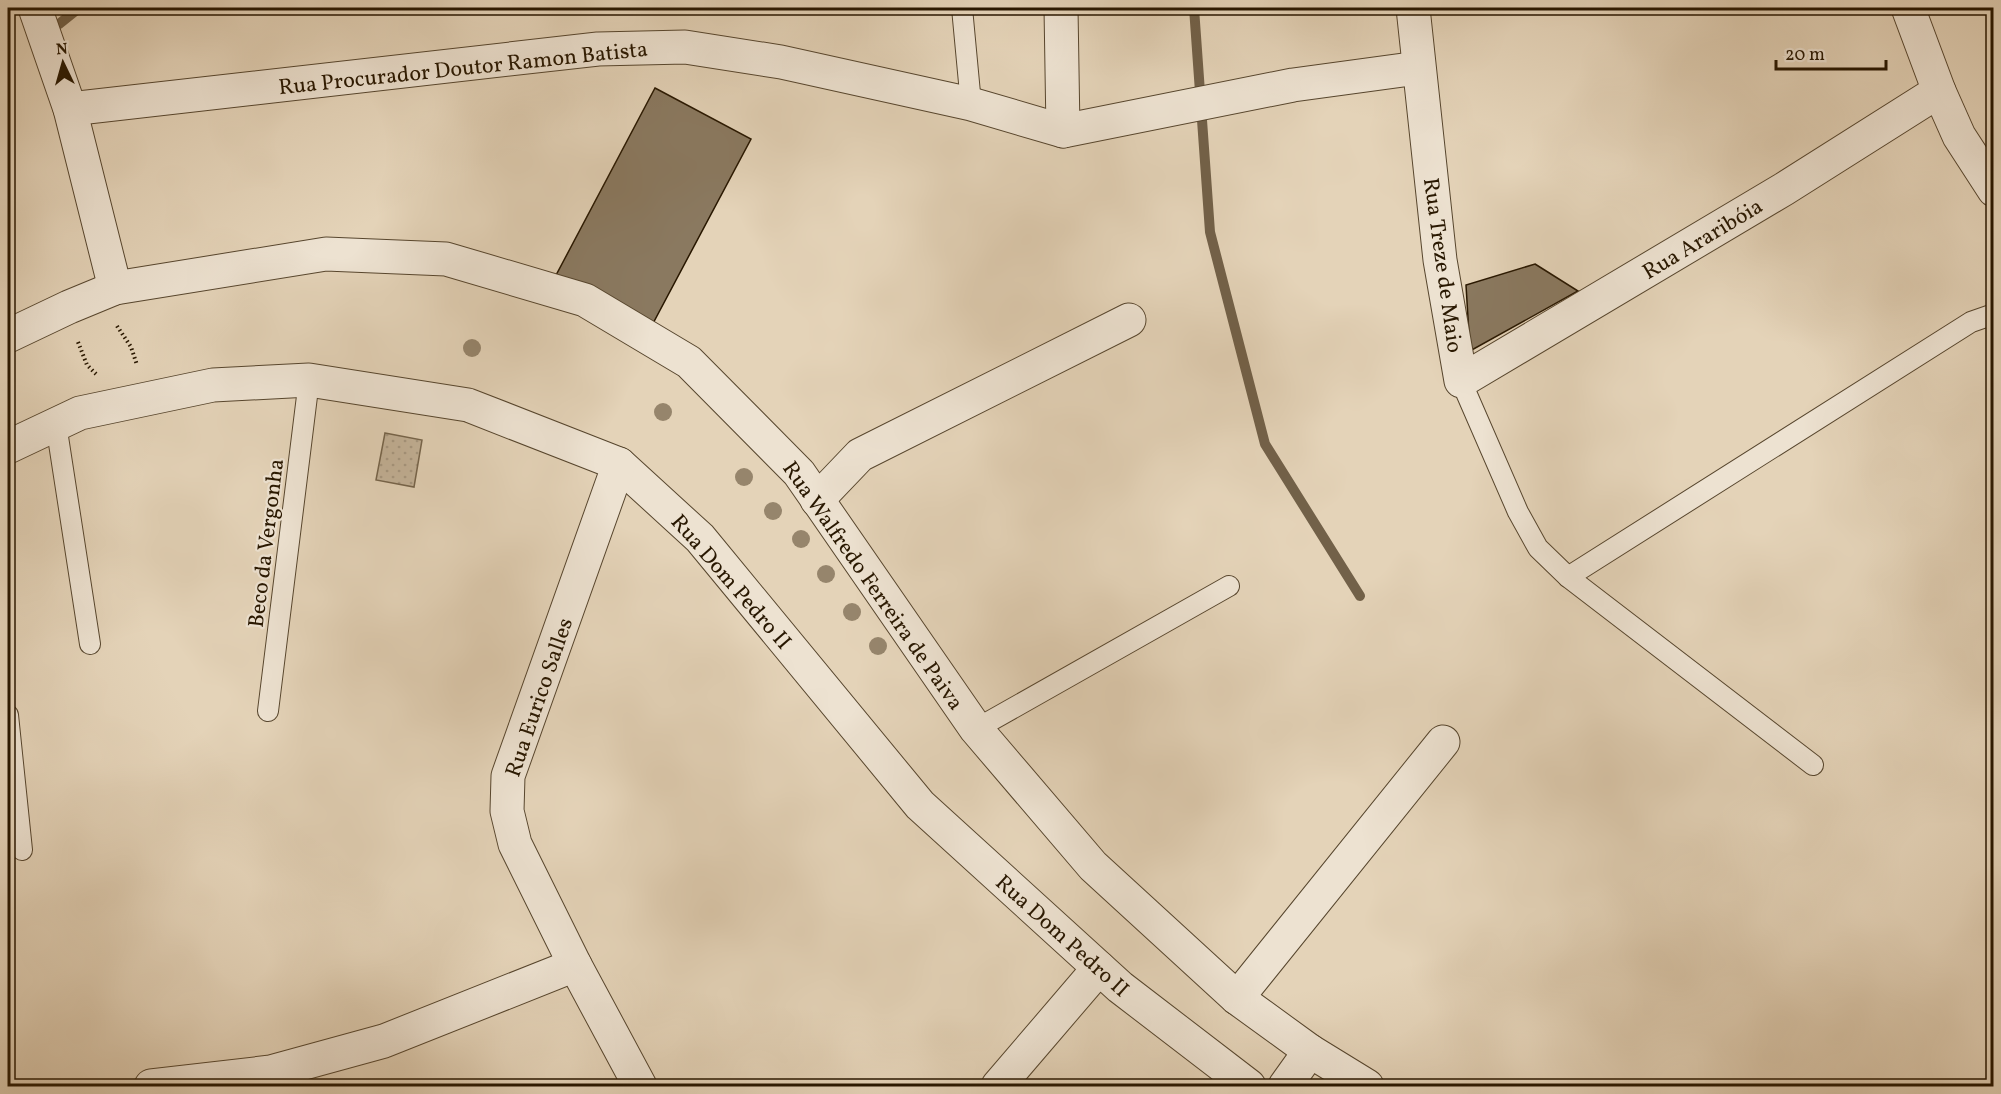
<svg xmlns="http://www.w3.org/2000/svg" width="2001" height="1094" viewBox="0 0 2001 1094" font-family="Vollkorn,serif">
  <defs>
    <pattern id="green-dots" width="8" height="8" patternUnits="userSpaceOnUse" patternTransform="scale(1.5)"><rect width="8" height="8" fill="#c4b399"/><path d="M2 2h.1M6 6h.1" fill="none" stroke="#a89982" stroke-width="1.8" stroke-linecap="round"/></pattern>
  </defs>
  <rect width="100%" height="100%" fill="#e4d3b8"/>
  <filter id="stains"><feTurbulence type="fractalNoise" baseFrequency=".00333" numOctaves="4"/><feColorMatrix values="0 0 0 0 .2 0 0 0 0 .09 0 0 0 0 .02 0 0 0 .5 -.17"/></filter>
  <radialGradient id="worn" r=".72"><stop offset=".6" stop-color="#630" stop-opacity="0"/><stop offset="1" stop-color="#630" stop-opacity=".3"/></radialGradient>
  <path fill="url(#green-dots)" stroke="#76654c" stroke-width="1.5" d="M385,433L422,440L414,487L376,480Z"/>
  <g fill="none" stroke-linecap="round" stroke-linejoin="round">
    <g stroke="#726149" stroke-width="10">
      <path d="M1194,8L1210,232L1265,444L1360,596"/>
      <path d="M59,24L79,8"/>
    </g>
  </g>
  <g fill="#8a7960" stroke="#281700" stroke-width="1.5">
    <path d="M655,88L751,139L650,329L554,279Z"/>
    <path d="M1535,264L1578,291L1470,351L1466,285Z"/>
  </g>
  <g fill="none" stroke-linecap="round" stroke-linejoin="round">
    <g stroke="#57462e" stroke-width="22">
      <g id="service">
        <path d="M962,8L971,104"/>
        <path d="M1461,381L1518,512L1538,548L1568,577L1813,765"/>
        <path d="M56,424L90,644"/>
        <path d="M1568,577L1971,322L1994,314"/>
        <path d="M268,711L309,380"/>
        <path d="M8,715L22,850"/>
        <path d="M976,729L1229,586"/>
      </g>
    </g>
    <g stroke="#57462e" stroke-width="35">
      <g id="minor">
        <path d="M35,8L70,109L115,288"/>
        <path d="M1061,8L1063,131"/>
        <path d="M1413,8L1440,260L1461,381L1784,189L1939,91"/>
        <path d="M1908,8L1939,91L1959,136L1994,190"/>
        <path d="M70,109L598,49L685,47L781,62L971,104L1063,131L1293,85L1418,68"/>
        <path d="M8,447L80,413L213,385L309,380L468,405L619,464L700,538L920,805L1120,987L1249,1086"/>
        <path d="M619,464L508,776L507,811L515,844L575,965L640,1086"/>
        <path d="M817,500L860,455L1129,320"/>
        <path d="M1237,998L1443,742"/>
        <path d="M1310,1051L1367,1086"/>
        <path d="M151,1086L271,1072L384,1041L575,965"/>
        <path d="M998,1086L1099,968"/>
      </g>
    </g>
    <g stroke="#57462e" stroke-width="35">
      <path id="tertiary" d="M8,336L69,307L115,288L326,254L446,259L585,300L689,362L799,473L976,729L1093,866L1237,998L1310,1051L1285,1086"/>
    </g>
    <g stroke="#281700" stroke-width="4" stroke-dasharray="1.5 3" stroke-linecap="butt">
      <path d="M117,326L131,347L137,365"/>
      <path d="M78,342L87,365L96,374"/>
    </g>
    <use href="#service" stroke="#ede2d1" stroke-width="20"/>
    <use href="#minor" stroke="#ede2d1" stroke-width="33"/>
    <use href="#tertiary" stroke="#ede2d1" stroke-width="33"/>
  </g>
  <g fill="#96856c">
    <circle cx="472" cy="348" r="9"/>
    <circle cx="663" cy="412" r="9"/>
    <circle cx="744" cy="477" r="9"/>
    <circle cx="773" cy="511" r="9"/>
    <circle cx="801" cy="539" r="9"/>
    <circle cx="826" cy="574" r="9"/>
    <circle cx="852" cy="612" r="9"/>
    <circle cx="878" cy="646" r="9"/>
  </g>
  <g text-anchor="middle" stroke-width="4.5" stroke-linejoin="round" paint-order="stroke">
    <g font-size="22" fill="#281700" stroke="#ede2d1">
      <text transform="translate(463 67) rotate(-6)" y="8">Rua Procurador Doutor Ramon Batista</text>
      <text transform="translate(1702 238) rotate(-31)" y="8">Rua Araribóia</text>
      <text transform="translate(1444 265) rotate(82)" y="8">Rua Treze de Maio</text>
      <text transform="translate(265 543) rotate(-83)" y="8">Beco da Vergonha</text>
      <text transform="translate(732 581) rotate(49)" y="8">Rua Dom Pedro II</text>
      <text transform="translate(874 585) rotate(55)" y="8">Rua Walfredo Ferreira de Paiva</text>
      <text transform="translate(538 697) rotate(-71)" y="8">Rua Eurico Salles</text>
      <text transform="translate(1063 935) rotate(42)" y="8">Rua Dom Pedro II</text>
    </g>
  </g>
  <rect width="2001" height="1094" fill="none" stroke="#e4d3b8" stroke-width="30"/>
  <rect x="9" y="9" width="1983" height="1076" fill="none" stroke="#281700" stroke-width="3"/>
  <rect x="15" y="15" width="1971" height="1064" fill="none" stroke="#281700" stroke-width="1.5"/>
  <g transform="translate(63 63) rotate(355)" stroke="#ede2d1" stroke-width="4.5" paint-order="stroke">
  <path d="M0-4.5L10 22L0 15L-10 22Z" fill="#281700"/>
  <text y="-9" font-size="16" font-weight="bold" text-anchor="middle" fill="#281700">N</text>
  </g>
  <path d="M1776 60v9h110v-9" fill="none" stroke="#281700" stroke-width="3"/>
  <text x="1785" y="60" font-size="18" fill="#281700" stroke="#ede2d1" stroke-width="4.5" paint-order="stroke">20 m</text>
  <rect width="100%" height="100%" filter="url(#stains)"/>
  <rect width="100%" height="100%" fill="url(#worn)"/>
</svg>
